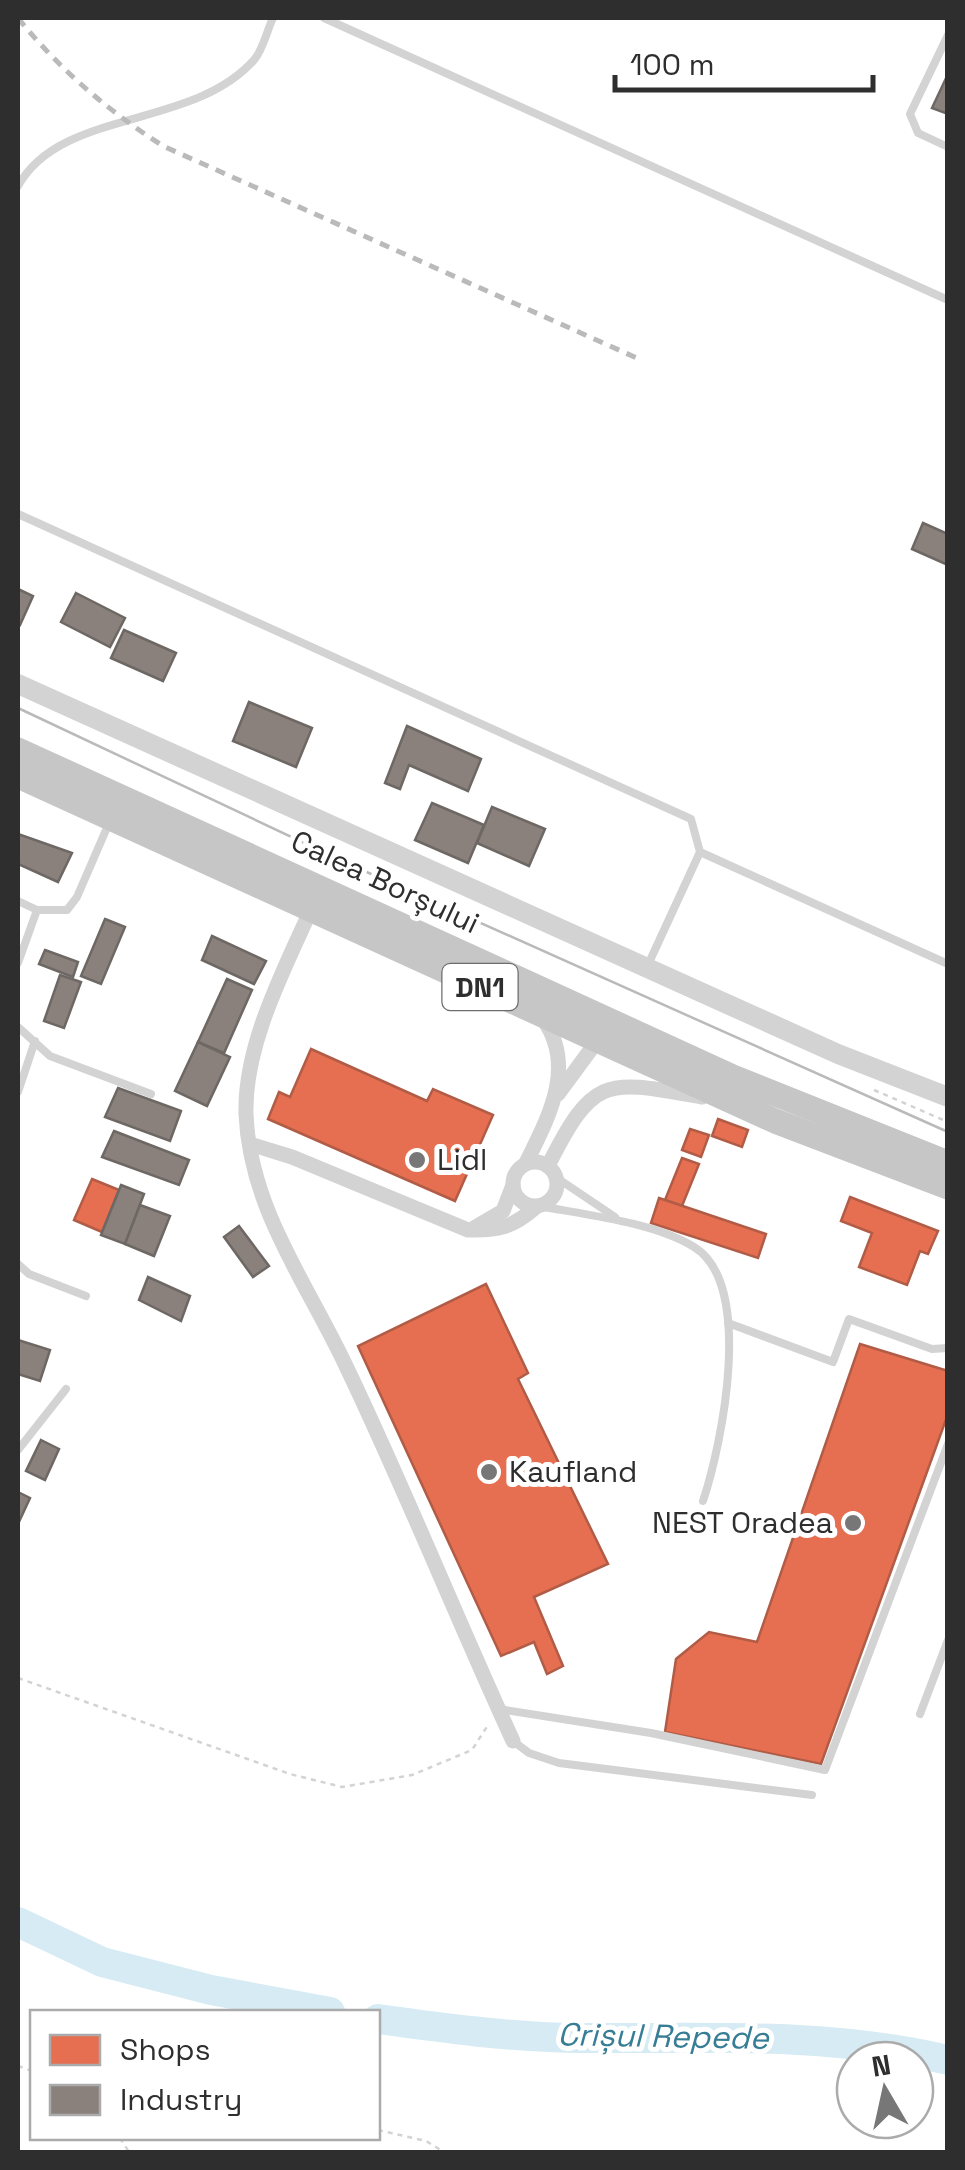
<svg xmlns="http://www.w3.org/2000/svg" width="965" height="2170" viewBox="0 0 965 2170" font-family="'Space Grotesk',sans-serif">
  <rect width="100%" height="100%" fill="#fff"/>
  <g fill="#e76f51" stroke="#b05c46" stroke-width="2.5">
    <path d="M311,1049L427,1101L433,1089L493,1115L455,1201L268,1119L279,1092L290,1097Z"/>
    <path d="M718,1119L748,1130L742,1147L712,1136Z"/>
    <path d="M690,1129L709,1135L701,1157L682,1150Z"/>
    <path d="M682,1158L699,1164L682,1206L665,1200Z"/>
    <path d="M92,1179L119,1190L102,1232L74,1220Z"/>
    <path d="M850,1197L938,1231L928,1254L920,1251L907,1285L859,1267L872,1233L841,1221Z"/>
    <path d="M659,1198L766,1234L758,1258L651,1223Z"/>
    <path d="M486,1284L528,1373L518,1379L608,1564L534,1597L563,1666L547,1674L534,1642L501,1656L358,1346Z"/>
    <path d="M860,1344L948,1371V1414L821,1764L665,1732L676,1659L709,1632L757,1642Z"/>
  </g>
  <g fill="#8a817c" stroke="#6e6865" stroke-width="2.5">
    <path d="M948,74V114L932,108Z"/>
    <path d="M923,523L948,534V565L912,549Z"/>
    <path d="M18,589L33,596L20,625L18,624Z"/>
    <path d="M76,593L125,618L110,647L61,622Z"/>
    <path d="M124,630L176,653L163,681L111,658Z"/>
    <path d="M249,702L312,728L296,767L233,741Z"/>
    <path d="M407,726L481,759L468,791L409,765L400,789L385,783Z"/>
    <path d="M432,803L484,825L468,863L415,840Z"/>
    <path d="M492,807L545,829L529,866L477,843Z"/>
    <path d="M18,834L72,853L58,882L18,864Z"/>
    <path d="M105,919L125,927L101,984L81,976Z"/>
    <path d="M212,936L266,961L254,984L202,960Z"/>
    <path d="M45,950L78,962L73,977L39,964Z"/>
    <path d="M60,975L81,982L64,1028L44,1021Z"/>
    <path d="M227,979L252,990L224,1053L198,1042Z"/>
    <path d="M198,1042L230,1057L207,1106L175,1091Z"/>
    <path d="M118,1088L181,1111L170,1141L105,1117Z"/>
    <path d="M114,1131L189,1160L179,1185L102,1157Z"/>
    <path d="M121,1185L144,1194L125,1244L101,1235Z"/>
    <path d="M140,1205L170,1216L154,1256L125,1244Z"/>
    <path d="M239,1226L269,1266L253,1277L224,1237Z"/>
    <path d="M148,1277L190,1296L181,1321L139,1300Z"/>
    <path d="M18,1340L50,1350L40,1381L18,1374Z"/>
    <path d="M41,1440L59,1449L45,1480L26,1471Z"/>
    <path d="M18,1492L30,1498L18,1524Z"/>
  </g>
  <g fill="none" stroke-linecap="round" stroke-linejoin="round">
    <g stroke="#d6ebf3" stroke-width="30">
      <path d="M18,1922L102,1962L211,1990L330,2012"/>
      <path d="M378,2019C443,2028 509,2037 575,2038C701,2039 824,2031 948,2060"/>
    </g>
    <g stroke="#d3d3d3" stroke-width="2.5" stroke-dasharray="5 5" stroke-linecap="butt">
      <path d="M874,1090L948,1122"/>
      <path d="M18,1678L290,1774L342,1787L412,1775L472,1750L488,1725"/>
      <path d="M18,2066L32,2071"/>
      <path d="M378,2130L426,2141L444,2152"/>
      <path d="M120,2138L129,2152"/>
    </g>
    <g stroke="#d3d3d3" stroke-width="8">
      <path d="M324,18L948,300"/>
      <path d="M948,35L910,114L918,133L948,147"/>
      <path d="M18,186C61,108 192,130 254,60C263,50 267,30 273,18"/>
      <path d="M18,514L691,819L700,852"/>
      <path d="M18,901L37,910H67L77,897L109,823"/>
      <path d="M18,963L37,910"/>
      <path d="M647,967L700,852L948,964"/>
      <path d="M18,1027L50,1056L151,1094"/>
      <path d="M18,1092L35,1041"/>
      <path d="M557,1178L615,1217"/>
      <path d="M539,1206C586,1215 653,1222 694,1247C755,1284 722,1444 703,1501"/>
      <path d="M18,1264L29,1274L86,1296"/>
      <path d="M728,1323L833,1362L849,1319L932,1349L948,1348"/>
      <path d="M18,1450L66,1389"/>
      <path d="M498,1709L651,1733L825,1770L948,1444"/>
      <path d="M920,1714L948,1640"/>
      <path d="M513,1741L529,1753L559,1763L812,1795"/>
    </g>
    <g stroke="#d3d3d3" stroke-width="15">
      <path d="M313,905C285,968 244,1044 246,1114C250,1209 307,1283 346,1366C405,1489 456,1617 513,1741"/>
      <path d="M558,1094L600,1037"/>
      <path d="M250,1144L292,1157L468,1230C499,1231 513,1227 536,1207"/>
      <circle cx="535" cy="1184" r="22"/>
      <path d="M526,1163C548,1118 577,1067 543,1019"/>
      <path d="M548,1166C594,1074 606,1080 702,1097"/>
      <path d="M474,1228L503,1211L513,1185"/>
    </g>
    <path stroke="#d3d3d3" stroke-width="20" d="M18,684L838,1054L948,1097"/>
    <g stroke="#c6c6c6" stroke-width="25">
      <path d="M18,750L733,1077L948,1163"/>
      <path d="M18,776L775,1121L948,1187"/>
    </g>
    <path stroke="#bababa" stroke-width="2.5" d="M18,708L351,865L948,1132"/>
    <path stroke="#bababa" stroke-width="5" stroke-dasharray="10 8" stroke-linecap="butt" d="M18,18C60,70 107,110 163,146L639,359"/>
  </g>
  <g fill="#777" stroke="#fff" stroke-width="4">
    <circle cx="417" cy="1160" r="10"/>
    <circle cx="489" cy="1472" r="10"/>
    <circle cx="853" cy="1523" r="10"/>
  </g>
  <g text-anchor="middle" stroke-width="10" stroke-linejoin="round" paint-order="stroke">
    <rect fill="#fff" stroke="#6d6d6d" stroke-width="2.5" x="442.5" y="964" width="75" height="46" rx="8"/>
    <g font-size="28" font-weight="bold" fill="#2e2e2e">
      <text x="480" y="997">DN1</text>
    </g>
    <g font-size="30" fill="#2e2e2e" stroke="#fff">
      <text transform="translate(385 882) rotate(25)" y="10">Calea Borșului</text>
    </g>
    <g font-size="30" fill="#2e2e2e" stroke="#fff" text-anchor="start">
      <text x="437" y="1170">Lidl</text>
      <text x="509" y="1482">Kaufland</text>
      <text x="833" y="1533" text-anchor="end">NEST Oradea</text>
    </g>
    <g font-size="32" font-style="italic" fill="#367d95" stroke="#fff">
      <text transform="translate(663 2036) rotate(1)" y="11">Crișul Repede</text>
    </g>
  </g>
  <rect width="965" height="2170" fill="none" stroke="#2e2e2e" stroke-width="40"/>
  <rect x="30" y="2010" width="350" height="130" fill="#ffffff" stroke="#ababab" stroke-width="2.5"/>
  <rect x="50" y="2035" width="50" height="30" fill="#e76f51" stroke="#ababab" stroke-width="2.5"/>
  <text x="120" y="2060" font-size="30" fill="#2e2e2e">Shops</text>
  <rect x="50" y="2085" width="50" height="30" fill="#8a817c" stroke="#ababab" stroke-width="2.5"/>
  <text x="120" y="2110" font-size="30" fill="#2e2e2e">Industry</text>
  <g transform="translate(885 2090) rotate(351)"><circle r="48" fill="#ffffff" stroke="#ababab" stroke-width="2.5"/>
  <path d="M0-8L18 38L0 25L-18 38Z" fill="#777777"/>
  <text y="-15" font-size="28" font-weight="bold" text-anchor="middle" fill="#2e2e2e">N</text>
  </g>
  <path d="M615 75v15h258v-15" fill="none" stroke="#2e2e2e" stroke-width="5"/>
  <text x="630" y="75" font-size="30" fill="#2e2e2e" stroke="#ffffff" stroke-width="8" paint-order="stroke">100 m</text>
</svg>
